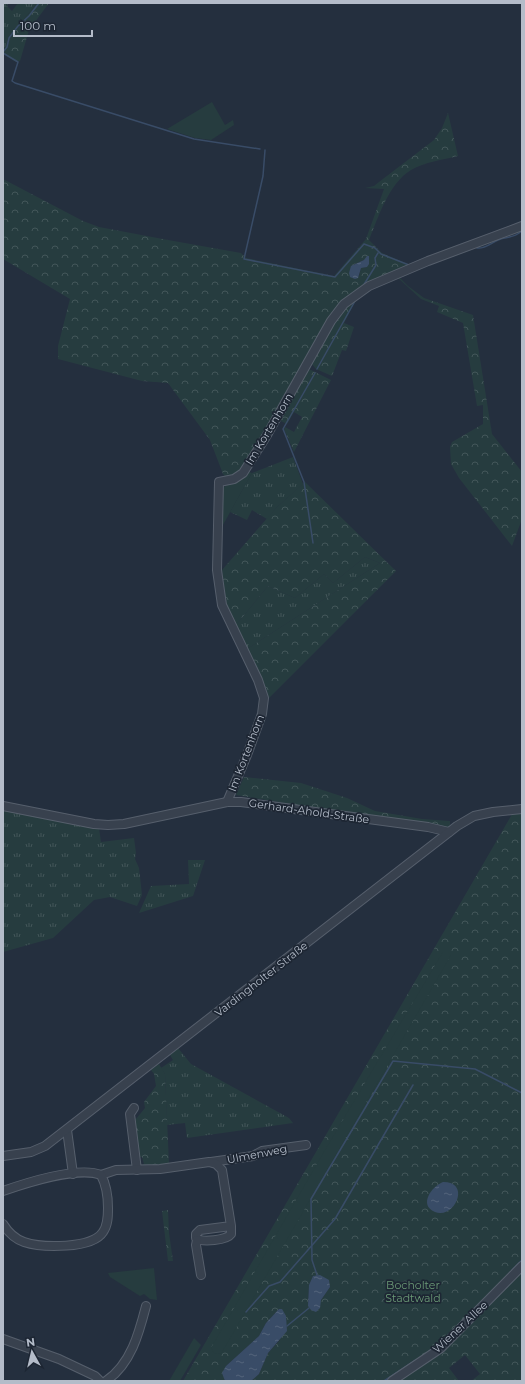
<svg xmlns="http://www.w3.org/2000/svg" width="525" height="1384" viewBox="0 0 525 1384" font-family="Montserrat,sans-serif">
  <defs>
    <pattern id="grass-tufts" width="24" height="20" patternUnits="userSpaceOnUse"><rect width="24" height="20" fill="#263c3f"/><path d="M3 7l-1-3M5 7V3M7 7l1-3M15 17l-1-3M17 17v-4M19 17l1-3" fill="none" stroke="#435659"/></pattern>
    <pattern id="forest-crowns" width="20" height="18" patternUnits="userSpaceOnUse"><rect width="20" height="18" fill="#263c3f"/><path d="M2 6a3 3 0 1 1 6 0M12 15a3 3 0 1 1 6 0" fill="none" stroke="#435659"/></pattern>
    <pattern id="water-ripples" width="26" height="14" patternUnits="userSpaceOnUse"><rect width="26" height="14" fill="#394c67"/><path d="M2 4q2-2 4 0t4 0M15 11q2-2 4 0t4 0" fill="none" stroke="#53647b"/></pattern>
  </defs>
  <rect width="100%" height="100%" fill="#242f3e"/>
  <g fill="url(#grass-tufts)">
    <path d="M3,3H8L7,6L12,11L18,3H37L9,37L6,47L3,51Z"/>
    <path d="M293,457L303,484L277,507L267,519L252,510L247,520L230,512L252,473Z"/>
    <path d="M365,557L380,563L247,649L236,625L268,586L295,598L324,574L333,583Z"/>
    <path d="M3,810L99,828L101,842L134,838L136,853L135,859L139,868L142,895L137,906L110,897L94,900L53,938L3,952Z"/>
    <path d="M188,860H205L193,896L139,913L151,886L189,884Z"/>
    <path d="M178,1048L191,1064L289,1118L293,1123L187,1138L185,1123L167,1125L165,1074L161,1068L173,1060L170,1055Z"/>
  </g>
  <g fill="url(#forest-crowns)" fill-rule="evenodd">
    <path d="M37,3H49L29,30L20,61L16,62L3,54C3,50 5,49 6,45C13,28 26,18 37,3Z"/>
    <path d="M448,113L458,156C442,160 425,162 411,170C389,183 378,218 369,240L382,253L408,264V267L349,296L239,472L234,476L227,478L223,474L210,440L168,383L142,381L58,359V346L70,299L3,259V179L83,221L99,227L168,240L241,253L246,258L334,276L366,239L384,189L365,188L374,186L379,182L434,140L442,128ZM366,259H369L367,267L361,268L359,276L349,273L353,265Z"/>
    <path d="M397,277H399L408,286L424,298L473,315L492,434L522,472V519L512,546L459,478L451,464L450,447L452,442L483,424V405L477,406L463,323L437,312L439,306L421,299Z"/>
    <path d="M354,300H356L344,323L354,327L346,351L342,350L332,376L316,369L311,363C324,341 335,318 354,300Z"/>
    <path d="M307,370H311L331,380L294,452L284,429L285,427L294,432L302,417L294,412L287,424L279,420Z"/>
    <path d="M305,482L396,571L269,698L264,683L247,649L380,563L365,557L333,583L324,574L295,598L268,586L236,625L226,604L222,570L277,507Z"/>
    <path d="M244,777L301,783L347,798L375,811L422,819L450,821V825L446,829L236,795Z"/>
    <path d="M522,812V1381H471L480,1374L465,1355L449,1368L459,1381H251L259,1374L268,1353L280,1340L279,1309L266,1323L259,1336L226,1366L224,1379L225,1381H183L511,816L513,813ZM313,1276L330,1287L321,1300L308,1306L309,1285Z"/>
    <path d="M159,1064L165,1074L169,1164L140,1166L144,1164L142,1157H137L133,1117L136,1119L145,1108L144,1102L156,1086L154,1074L151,1070Z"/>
    <path d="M168,1210L169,1233L173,1261H168L162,1211Z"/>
  </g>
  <g fill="#263c3f">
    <path d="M212,102L225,125L233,120L234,125L211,140L195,138L167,129Z"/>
    <path d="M247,471L252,473L223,525V489L225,486Z"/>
    <path d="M443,952H448L451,955L221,1354L214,1353L211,1348L325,1150Z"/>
    <path d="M154,1268L157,1300L150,1299L144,1294L140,1296L110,1277L108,1273Z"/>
    <path d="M194,1338L201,1345L180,1381H169Z"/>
  </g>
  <g fill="url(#water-ripples)">
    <path d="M367,256H369V264L367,267L361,268L358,278L355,279L350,277L349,273L351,266L364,260Z"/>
    <path d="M443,1182C472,1182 454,1220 435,1212C418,1205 432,1186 443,1182Z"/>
    <path d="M320,1275L329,1280L330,1287L321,1300L320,1308L316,1312L311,1310L308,1306L309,1285L313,1276Z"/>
    <path d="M279,1309H282L286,1316L287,1331L268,1353L259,1374L251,1381H225L222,1373L226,1366L259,1336L266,1323Z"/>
  </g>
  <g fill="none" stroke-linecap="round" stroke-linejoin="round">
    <g stroke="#394c67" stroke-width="1.5">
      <path d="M3,52L7,47L9,38L18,26L29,16L39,3"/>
      <path d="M3,53L18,62L12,81L15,83L194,139L260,149"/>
      <path d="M265,150L263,176L244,259L335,277L364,244L375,248L381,254L409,265"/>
      <path d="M477,248C485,249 491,243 498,240C508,236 512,239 522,231"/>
      <path d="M363,286L376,265L375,258L378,253"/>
      <path d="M317,369L355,301"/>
      <path d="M313,543L304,482L283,429L315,373"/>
      <path d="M512,1270L522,1260"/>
      <path d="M317,1275L312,1260L311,1199L393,1061L475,1069L522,1093"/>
      <path d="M246,1312L269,1286L280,1282L335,1219L413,1085"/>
      <path d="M287,1326L309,1308"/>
      <path d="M384,1381L416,1360"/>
    </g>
    <g stroke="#565f6c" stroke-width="10">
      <g id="minor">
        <path d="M227,802L247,755L262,714L264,698L258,680L222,605L217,570L219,482L234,479L243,473L267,435L331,321L344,304L369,286L428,261L522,226"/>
        <path d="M3,806L94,824L108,825L124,824L227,802H241L428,827L449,832"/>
        <path d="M134,1108L130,1114L137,1170"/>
        <path d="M67,1130L73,1174"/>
        <path d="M3,1156L31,1152L45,1146L457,826L474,816L493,812L522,809"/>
        <path d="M211,1162L253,1156L262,1151L306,1145"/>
        <path d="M101,1175L116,1170L160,1169L209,1162L216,1164L222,1170L231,1226V1234C227,1240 202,1243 196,1238V1234L200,1230L231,1226"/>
        <path d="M3,1191C26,1183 79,1166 101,1175C107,1186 108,1196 108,1208C108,1216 108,1225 103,1232C92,1249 42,1248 24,1242C15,1239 8,1232 3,1224"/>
        <path d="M197,1240L196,1245L201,1275"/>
        <path d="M3,1339L59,1359L95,1376L100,1381"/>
        <path d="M106,1381C131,1364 139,1333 146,1306"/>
        <path d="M392,1381L441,1348L522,1266"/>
      </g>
    </g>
    <use href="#minor" stroke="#38414e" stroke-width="8"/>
  </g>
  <g text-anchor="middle" stroke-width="3.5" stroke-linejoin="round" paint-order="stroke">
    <g font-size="11" fill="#b4bcc9" stroke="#1d2633">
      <text transform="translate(269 429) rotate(-59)" y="4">Im Kortenhorn</text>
      <text transform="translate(246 753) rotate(-69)" y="4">Im Kortenhorn</text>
      <text transform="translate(309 811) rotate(8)" y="4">Gerhard-Ahold-Straße</text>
      <text transform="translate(261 979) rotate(-38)" y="4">Vardingholter Straße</text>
      <text transform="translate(257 1154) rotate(-11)" y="4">Ulmenweg</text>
      <text transform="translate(460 1327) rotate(-43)" y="4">Wiener Allee</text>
    </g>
    <g font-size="11" fill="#6b9a76" stroke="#1d2633">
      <text x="413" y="1289">Bocholter<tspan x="413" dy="13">Stadtwald</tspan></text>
    </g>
  </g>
  <rect width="525" height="1384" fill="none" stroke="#b4bcc9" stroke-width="8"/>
  <g transform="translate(32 1352) rotate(352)" stroke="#1d2633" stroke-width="3" paint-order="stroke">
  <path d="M0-3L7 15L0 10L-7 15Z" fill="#b4bcc9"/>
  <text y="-6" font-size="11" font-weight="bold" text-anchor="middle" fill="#b4bcc9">N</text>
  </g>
  <path d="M14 30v6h78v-6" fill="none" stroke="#b4bcc9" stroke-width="2"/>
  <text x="20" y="30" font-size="12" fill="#b4bcc9" stroke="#1d2633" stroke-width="3" paint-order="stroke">100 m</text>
</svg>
